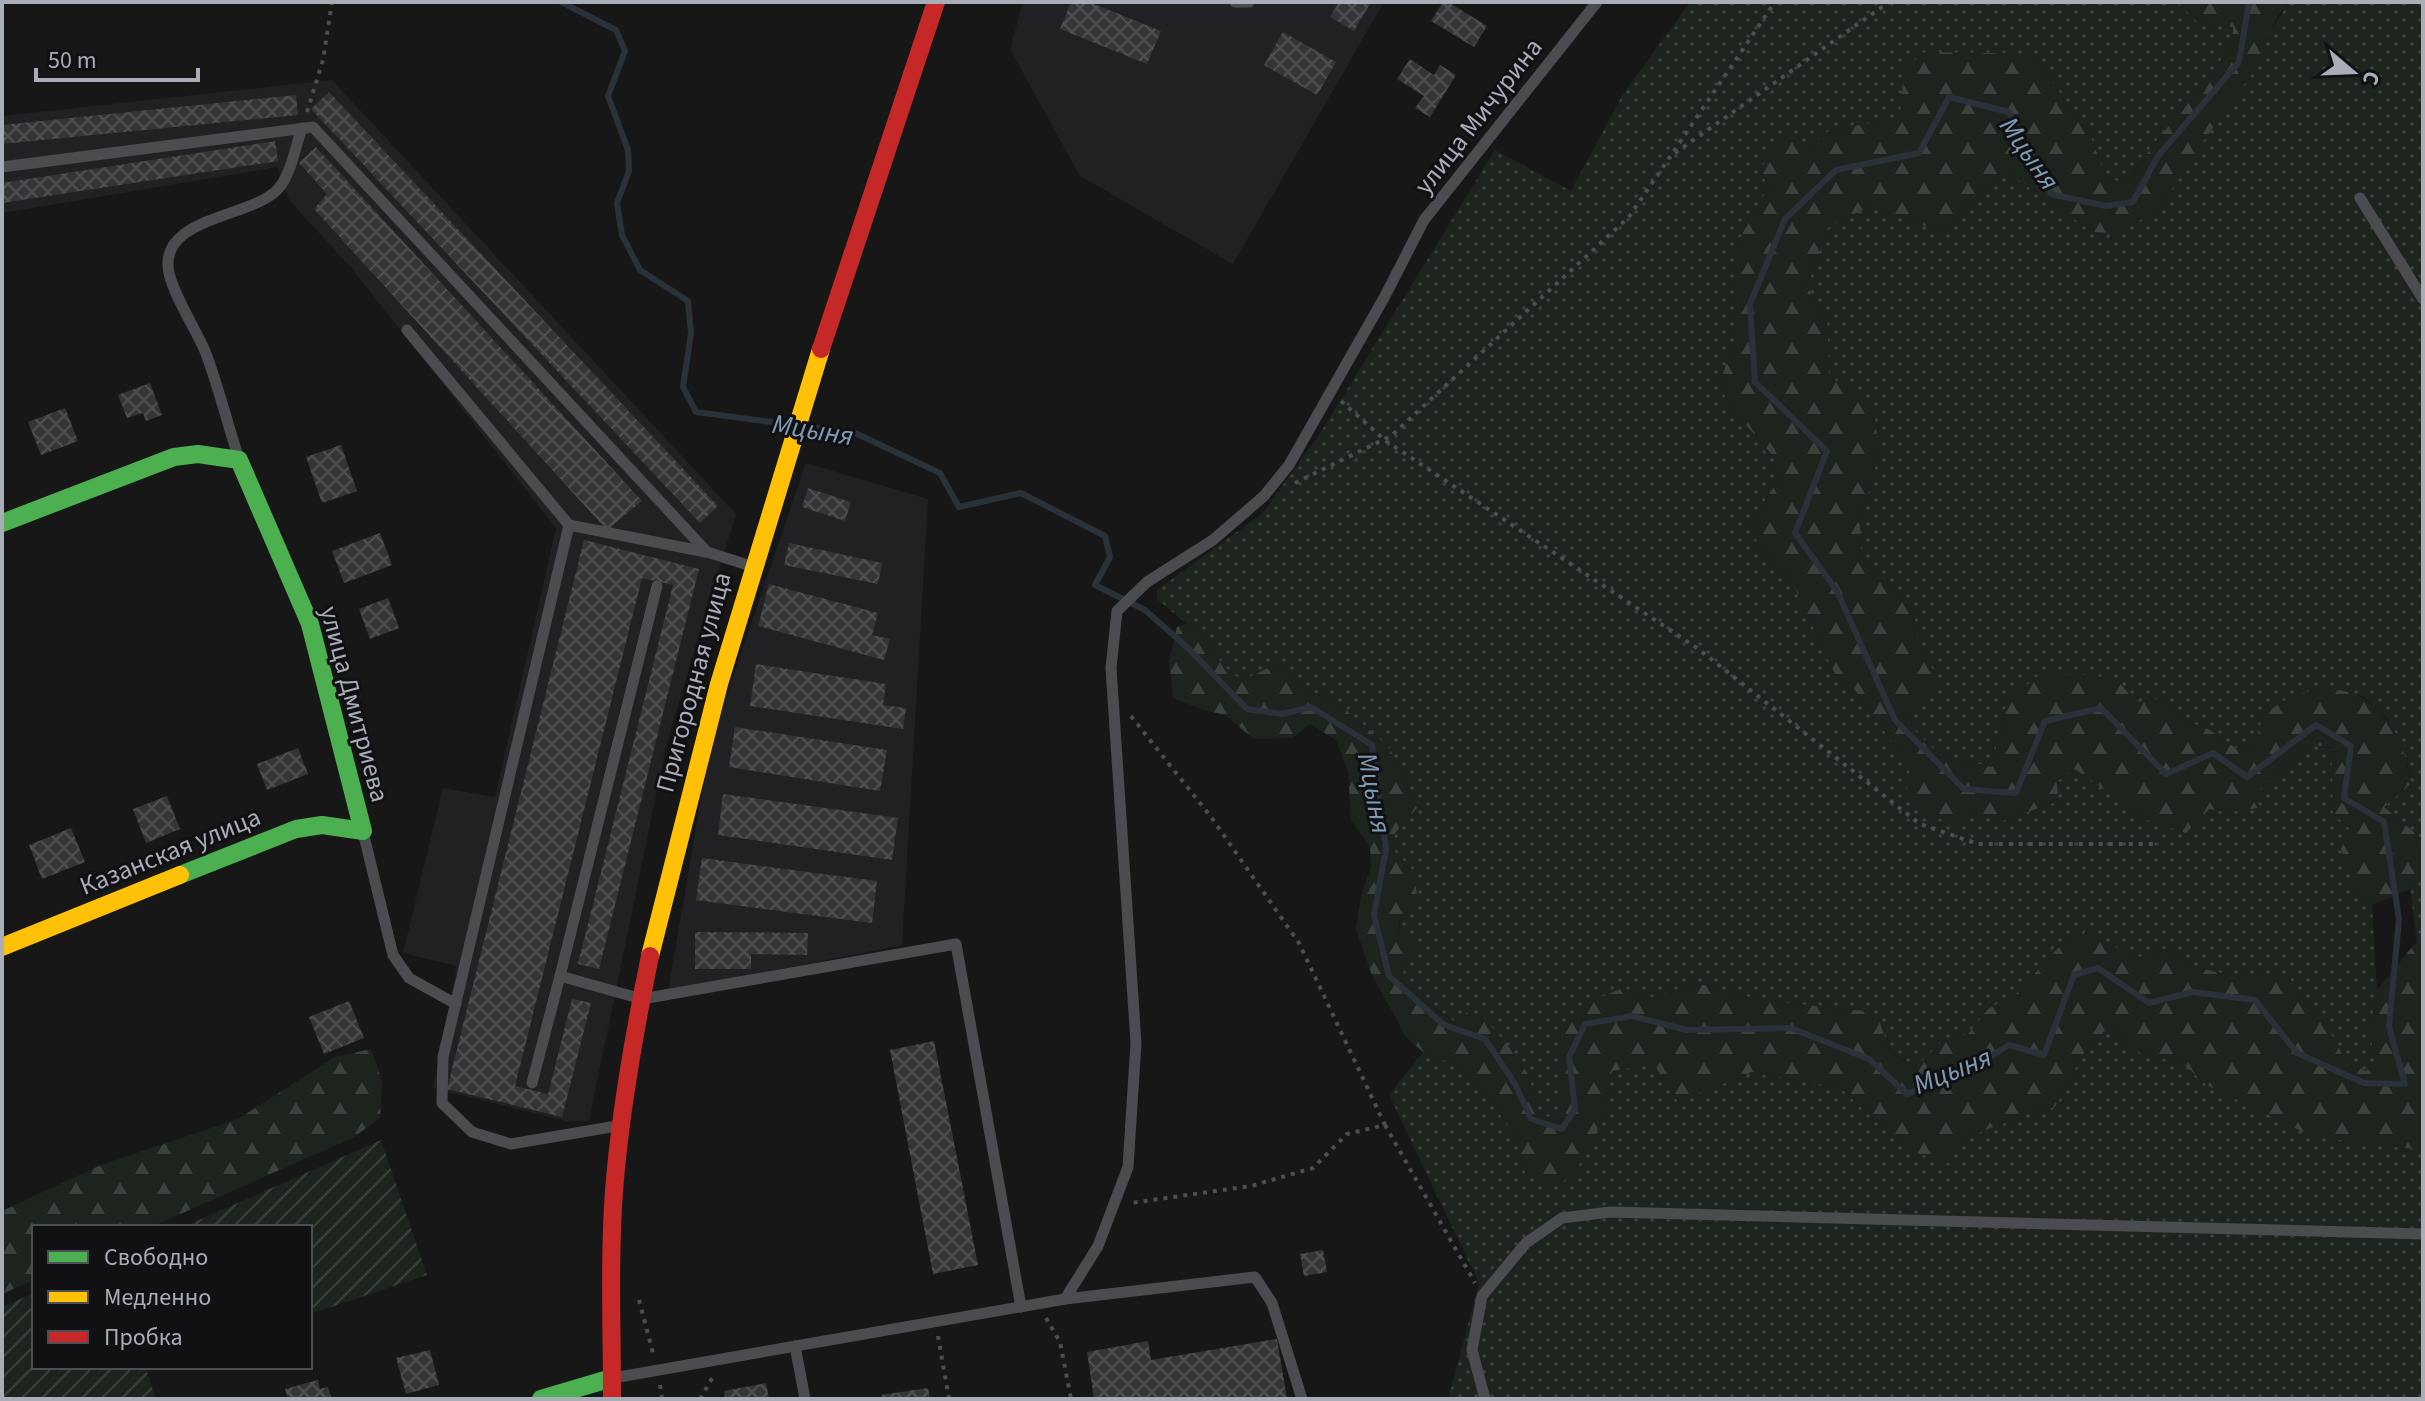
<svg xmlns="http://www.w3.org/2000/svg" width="2425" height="1401" viewBox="0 0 2425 1401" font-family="'Source Sans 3',sans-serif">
  <defs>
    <pattern id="grass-dots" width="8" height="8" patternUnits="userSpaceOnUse" patternTransform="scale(2)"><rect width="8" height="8" fill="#1d241e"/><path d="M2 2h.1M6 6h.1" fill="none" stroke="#3b413d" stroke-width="1.8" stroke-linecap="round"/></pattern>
    <pattern id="forest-firs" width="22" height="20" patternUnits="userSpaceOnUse" patternTransform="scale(2)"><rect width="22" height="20" fill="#1d241e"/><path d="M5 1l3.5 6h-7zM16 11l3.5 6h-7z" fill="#3b413d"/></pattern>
    <pattern id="garden-furrows" width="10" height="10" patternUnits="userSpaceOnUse" patternTransform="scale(2)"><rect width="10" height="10" fill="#1d241e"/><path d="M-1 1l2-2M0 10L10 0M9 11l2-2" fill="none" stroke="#3b413d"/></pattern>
    <pattern id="building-cross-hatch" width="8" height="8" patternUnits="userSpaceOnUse" patternTransform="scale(2)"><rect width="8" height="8" fill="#353536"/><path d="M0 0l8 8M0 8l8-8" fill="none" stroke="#4f5051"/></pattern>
  </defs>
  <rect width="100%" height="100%" fill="#171717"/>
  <g fill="#212123">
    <path d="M1023,2H1384L1233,264L1080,176L1010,49Z"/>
    <path d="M332,80L736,514L667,742L589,1121H566L433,1088L457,966L403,953L443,788L495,797L556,528L353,270L289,200L277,167L2,213V116Z"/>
    <path d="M806,463L928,499L902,945L668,992L710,744Z"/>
  </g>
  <g fill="url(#grass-dots)">
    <path d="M1690,2H2177L2199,23L2233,27C2234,58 2178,114 2158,139C2147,153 2136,169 2126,184L2106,177L2088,130L2031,54L1904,68L1901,117L1829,131L1810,147L1769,154L1760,171L1769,186L1734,249L1735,342L1719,383L1732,409L1774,457L1778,481L1751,522L1758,545L1793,583L1838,681L1849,682L1898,750L1912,762L1906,794L1972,810L2000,822L2058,801L2057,781L2075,768L2147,820L2209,808L2229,812L2261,788L2310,744L2332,749L2333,813L2349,828L2357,894L2372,905L2377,990L2370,1032L2375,1061L2366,1072L2347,1064L2321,1016L2287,976L2226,974L2195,967L2166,949L2136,958L2086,932L2060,946L2016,995L1988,1009L1968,1034L1943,1040L1918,1066C1889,1058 1887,1045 1879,1019L1863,1011L1760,1000L1697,983L1652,998L1622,988L1558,1051V1116L1547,1117L1537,1112L1529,1076L1423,999L1402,978L1406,958L1398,937L1401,917L1414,872L1391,848L1395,833L1417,807L1402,771L1388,746L1334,700L1312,692L1280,663L1253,675L1243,682L1222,665L1209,636L1187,624L1158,600L1157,590L1263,513L1319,435L1495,150L1571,191L1622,96Z"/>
    <path d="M2289,2H2423V851L2420,837L2384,807L2409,785L2408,765L2388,719L2363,696L2311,690L2263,717L2256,745L2236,748L2205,727L2185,722L2161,698L2138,704L2007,699L1992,767L1940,755L1912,728L1909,709L1934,671L1924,657L1912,610L1861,556L1860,524L1879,451L1829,376L1827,320L1807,286L1828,227L1869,207L1946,233L1972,197L2010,174L2093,232L2159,210Z"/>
    <path d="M2423,865V944L2417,941L2410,889Z"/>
    <path d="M2108,1027L2141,1053L2181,1062L2207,1085L2423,1150V1399H1448L1479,1283L1389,1095L1423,1052L1458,1066L1497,1110L1516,1137L1526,1175L1604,1116L1612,1070L1655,1063L1678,1101L1752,1072L1841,1088L1906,1150L1964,1139L2023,1115L2055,1107L2083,1054Z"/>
  </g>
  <g fill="url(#forest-firs)">
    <path d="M2177,2H2289L2277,17L2251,75L2199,147L2159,210L2116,233L2093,232L2010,174L1972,197L1946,233L1869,207L1828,227L1807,286L1827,320L1829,376L1873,404L1879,451L1860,524L1861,556L1912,610L1924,657L1934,671L1935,693L1909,709L1912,728L1940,755L1992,767L2007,699L2041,674L2087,675L2116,679L2138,704L2161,698L2185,722L2205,727L2236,748L2256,745C2258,736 2259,722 2265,715C2272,707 2285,700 2296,696C2359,670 2408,724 2409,785L2384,807L2420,837L2423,865L2410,889L2372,905L2357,894L2341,849L2349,828L2333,813L2332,748L2310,744L2261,788L2257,808L2229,812L2209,809L2186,833L2147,820L2075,769L2057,781L2058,801L2000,822L1972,810L1956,822L1929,816L1906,794L1911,762L1898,750L1849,682L1838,681L1793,583L1758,545L1751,522L1778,481L1774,457L1732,409L1719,383L1735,342L1734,249L1769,186L1760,171L1769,154L1786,136L1810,147L1829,131L1900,117L1904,68L1925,52L2031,54L2088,130L2106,177L2126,184C2137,169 2147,153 2158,139C2177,115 2235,56 2233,27L2199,23Z"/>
    <path d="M1187,624L1209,636L1222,665L1243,682L1253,675L1280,663L1312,692L1334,700L1388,746L1402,771L1417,808L1395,833L1391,847L1414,872L1418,903L1400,917L1398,936L1411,938L1417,950L1406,958L1402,977L1423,999L1455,1023L1466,1013L1484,1018L1512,1050L1529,1076L1537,1112L1547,1117L1558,1115V1051L1566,1025L1585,1004L1623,988L1652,998L1697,983L1760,1000L1863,1011L1879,1019C1887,1045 1889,1059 1917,1066L1943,1040L1968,1034L1988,1009L2016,994L2060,946L2087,931L2136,958L2166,949L2195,967L2226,974L2287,976L2321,1016L2347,1063L2366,1071L2375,1060L2370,1032L2377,990L2417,941L2423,944V1150L2314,1137L2207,1085L2181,1062L2141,1053L2108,1027L2083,1054L2055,1107L2023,1115L1964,1139L1949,1163L1906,1150L1841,1088L1752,1072L1678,1102L1654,1064L1612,1071L1604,1116L1576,1171L1558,1186L1526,1176L1516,1137L1497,1110L1458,1066L1423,1052L1406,1037L1371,973L1356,929L1361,896L1371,867L1370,847L1351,820L1348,771L1336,740L1310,724L1292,738L1254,739L1225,715L1201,709L1173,698L1169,660L1177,627Z"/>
    <path d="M371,1049L382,1081L380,1118L354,1137L151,1227H34V1280L2,1294V1211L101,1165L238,1119L335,1057Z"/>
  </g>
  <g fill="url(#garden-furrows)">
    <path d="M381,1140L427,1275L310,1314V1227H183Z"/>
    <path d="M34,1293V1367H155L146,1370L156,1399H2V1307Z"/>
  </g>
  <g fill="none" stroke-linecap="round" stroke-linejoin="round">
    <g stroke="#2a3239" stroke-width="6">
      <path d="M561,2L616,30L625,51L608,96L628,150L629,171L617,203L622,235L640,270L688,301L691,333L683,387L696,412L787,424"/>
      <path d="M806,426L853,432L940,473L959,507L1021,493L1105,536L1110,557L1095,585L1145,610L1189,649L1247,709L1282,714L1311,707L1372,745L1386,849L1374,915L1389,976L1444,1025L1485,1039L1515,1084L1531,1119L1562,1129L1575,1109L1569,1057L1585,1024L1632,1016L1687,1030L1791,1028L1869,1059L1907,1094L1970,1069L2009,1045L2044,1055L2074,975L2098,968L2149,1003L2193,992L2255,1000L2297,1053L2364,1083L2405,1084L2389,1027L2399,919L2384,822L2344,798L2351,746L2316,725L2247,777L2213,753L2166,774L2101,708L2045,721L2016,793L1964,789L1895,720L1837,591L1795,533L1827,451L1755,382L1750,304L1785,219L1836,170L1919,153L1949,97L2009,112L2051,194L2106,206L2133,202L2158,156L2239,62L2249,2"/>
    </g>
  </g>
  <g fill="url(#building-cross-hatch)">
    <path d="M1071,2H1089L1161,31L1147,64L1060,29Z"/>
    <path d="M1339,2H1371L1354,31L1330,17Z"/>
    <path d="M1443,2H1448L1487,26L1474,47L1431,21Z"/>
    <path d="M1283,32L1336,62L1317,95L1264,65Z"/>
    <path d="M1410,59L1434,75L1440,65L1456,75L1430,117L1415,108L1424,96L1397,79Z"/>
    <path d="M329,92L718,506L700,523L311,109Z"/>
    <path d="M296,95L298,115L2,144V125Z"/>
    <path d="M275,141L278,161L2,203V183Z"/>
    <path d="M316,147L642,501L607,530L314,209L327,194L299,163Z"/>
    <path d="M150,383L162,415L146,421L143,413L127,418L118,395Z"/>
    <path d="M65,408L78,441L41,455L28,422Z"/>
    <path d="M341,445L357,491L322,503L306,457Z"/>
    <path d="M808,488L851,502L845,521L802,507Z"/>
    <path d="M380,533L392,565L344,583L332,551Z"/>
    <path d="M584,540L699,569L599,969L578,964L673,585L642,578L515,1086L548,1094L572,999L591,1003L562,1117L447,1089Z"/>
    <path d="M789,543L882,563L878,584L784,565Z"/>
    <path d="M769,584L878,613L872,635L890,639L884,660L758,626Z"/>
    <path d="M388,598L399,628L370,639L359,609Z"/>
    <path d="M756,664L886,684L883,705L906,708L903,729L750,706Z"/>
    <path d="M735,727L887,750L880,791L729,767Z"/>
    <path d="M298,748L308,774L267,790L257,764Z"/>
    <path d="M723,794L898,818L892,860L718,835Z"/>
    <path d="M167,796L180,829L146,843L133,809Z"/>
    <path d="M71,828L85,862L42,879L29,845Z"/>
    <path d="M702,858L877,881L872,923L696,900Z"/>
    <path d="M695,932L808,933L807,955L751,954V969H695Z"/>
    <path d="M349,1001L364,1038L324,1054L309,1017Z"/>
    <path d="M934,1041L978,1265L933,1274L890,1050Z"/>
    <path d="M1323,1250L1327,1272L1304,1276L1300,1254Z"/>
    <path d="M1277,1339L1287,1399H1094L1087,1352L1148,1341L1151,1360Z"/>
    <path d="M430,1350L439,1385L406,1394L396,1358Z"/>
    <path d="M318,1380L320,1389L328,1387L332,1399H288L285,1389Z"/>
    <path d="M766,1383L769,1399H725L724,1391Z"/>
    <path d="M928,1388L930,1399H882L881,1395Z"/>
  </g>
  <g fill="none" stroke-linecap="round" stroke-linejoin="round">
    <g stroke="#4d4e52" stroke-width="4" stroke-dasharray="4 6" stroke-linecap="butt">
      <path d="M307,112L323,60L332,2"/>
      <path d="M1675,153L1889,2"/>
      <path d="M1341,401L1386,441L1697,648L1920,824L1978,844H2159"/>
      <path d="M1295,483L1391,436L1629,217L1775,2"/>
      <path d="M1131,716L1211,817L1299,943L1385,1125L1347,1134L1313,1168L1251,1186L1131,1203"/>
      <path d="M1385,1125L1475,1283"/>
      <path d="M639,1300L654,1357"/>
      <path d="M1046,1318L1060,1342L1071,1399"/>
      <path d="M938,1336L949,1399"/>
      <path d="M660,1385L662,1399"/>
      <path d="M700,1399L714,1375"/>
    </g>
    <g stroke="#4b4c50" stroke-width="11">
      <path d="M1235,2H1249"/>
      <path d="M2,167L313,127L707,552L751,566"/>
      <path d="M2360,198L2423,299"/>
      <path d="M407,330L569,525L443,1057L442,1103L472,1132L511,1144L617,1126"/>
      <path d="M238,456C227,422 218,385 205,351C195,328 174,296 169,273C157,217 250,218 277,190C291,176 295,147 302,128"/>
      <path d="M569,525L706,552"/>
      <path d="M657,586L560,976L642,999L956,944L1021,1307"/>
      <path d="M363,832L393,955L409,978L456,1004"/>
      <path d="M532,1083L560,976"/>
      <path d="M1065,1299L1098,1246L1128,1167L1136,1043L1111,668L1117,611L1147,582L1213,540L1264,496L1289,465L1385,296L1424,220L1597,2"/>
      <path d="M795,1346L805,1399"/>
      <path d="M613,1378L1065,1299L1255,1277L1272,1303L1302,1399"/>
      <path d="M1485,1399L1472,1350L1482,1296L1526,1243L1562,1218L1610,1212L2423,1234"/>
    </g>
    <g stroke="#4caf50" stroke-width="18">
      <path d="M2,523L174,457L198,454L239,460L310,624L363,831L322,825L296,829L180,875"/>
      <path d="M541,1399L612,1378"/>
    </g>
    <g stroke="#ffc107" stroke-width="18">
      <path d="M2,947L180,875"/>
      <path d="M650,956L719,684L821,349"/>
    </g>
    <g stroke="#c62828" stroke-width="18">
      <path d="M821,349L936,2"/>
      <path d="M612,1399C612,1330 609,1260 614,1191C620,1112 634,1034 650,956"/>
    </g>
  </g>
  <g text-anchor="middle" stroke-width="6" stroke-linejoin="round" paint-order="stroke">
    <g font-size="26" fill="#a8adb8" stroke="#111113">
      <text transform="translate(1478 116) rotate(-52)" y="9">улица Мичурина</text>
      <text transform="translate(693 682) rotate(-75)" y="9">Пригородная улица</text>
      <text transform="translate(355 704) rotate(75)" y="9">улица Дмитриева</text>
      <text transform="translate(170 851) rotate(-22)" y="9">Казанская улица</text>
    </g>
    <g font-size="28" font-style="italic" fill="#7f9bb3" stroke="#111113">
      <text transform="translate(2030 153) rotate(55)" y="10">Мцыня</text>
      <text transform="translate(813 429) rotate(9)" y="10">Мцыня</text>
      <text transform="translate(1375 793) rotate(79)" y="10">Мцыня</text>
      <text transform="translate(1952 1070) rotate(-22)" y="10">Мцыня</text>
    </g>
  </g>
  <rect width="2425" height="1401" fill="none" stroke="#a8adb8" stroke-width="8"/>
  <rect x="32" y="1225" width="280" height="144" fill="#111113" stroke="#4d4f55" stroke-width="2"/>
  <rect x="48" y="1251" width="40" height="12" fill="#4caf50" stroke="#4d4f55" stroke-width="2"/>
  <text x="104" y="1265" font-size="24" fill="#a8adb8">Свободно</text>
  <rect x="48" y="1291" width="40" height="12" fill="#ffc107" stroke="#4d4f55" stroke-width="2"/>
  <text x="104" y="1305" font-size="24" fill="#a8adb8">Медленно</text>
  <rect x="48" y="1331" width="40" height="12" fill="#c62828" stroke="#4d4f55" stroke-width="2"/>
  <text x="104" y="1345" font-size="24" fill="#a8adb8">Пробка</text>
  <g transform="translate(2353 72) rotate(109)" stroke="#111113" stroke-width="6" paint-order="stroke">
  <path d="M0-6L14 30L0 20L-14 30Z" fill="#a8adb8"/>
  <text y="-12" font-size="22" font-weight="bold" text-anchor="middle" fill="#a8adb8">С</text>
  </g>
  <path d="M36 68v12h162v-12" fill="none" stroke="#a8adb8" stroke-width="4"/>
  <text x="48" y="68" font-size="24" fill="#a8adb8" stroke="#111113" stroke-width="6" paint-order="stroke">50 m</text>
</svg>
